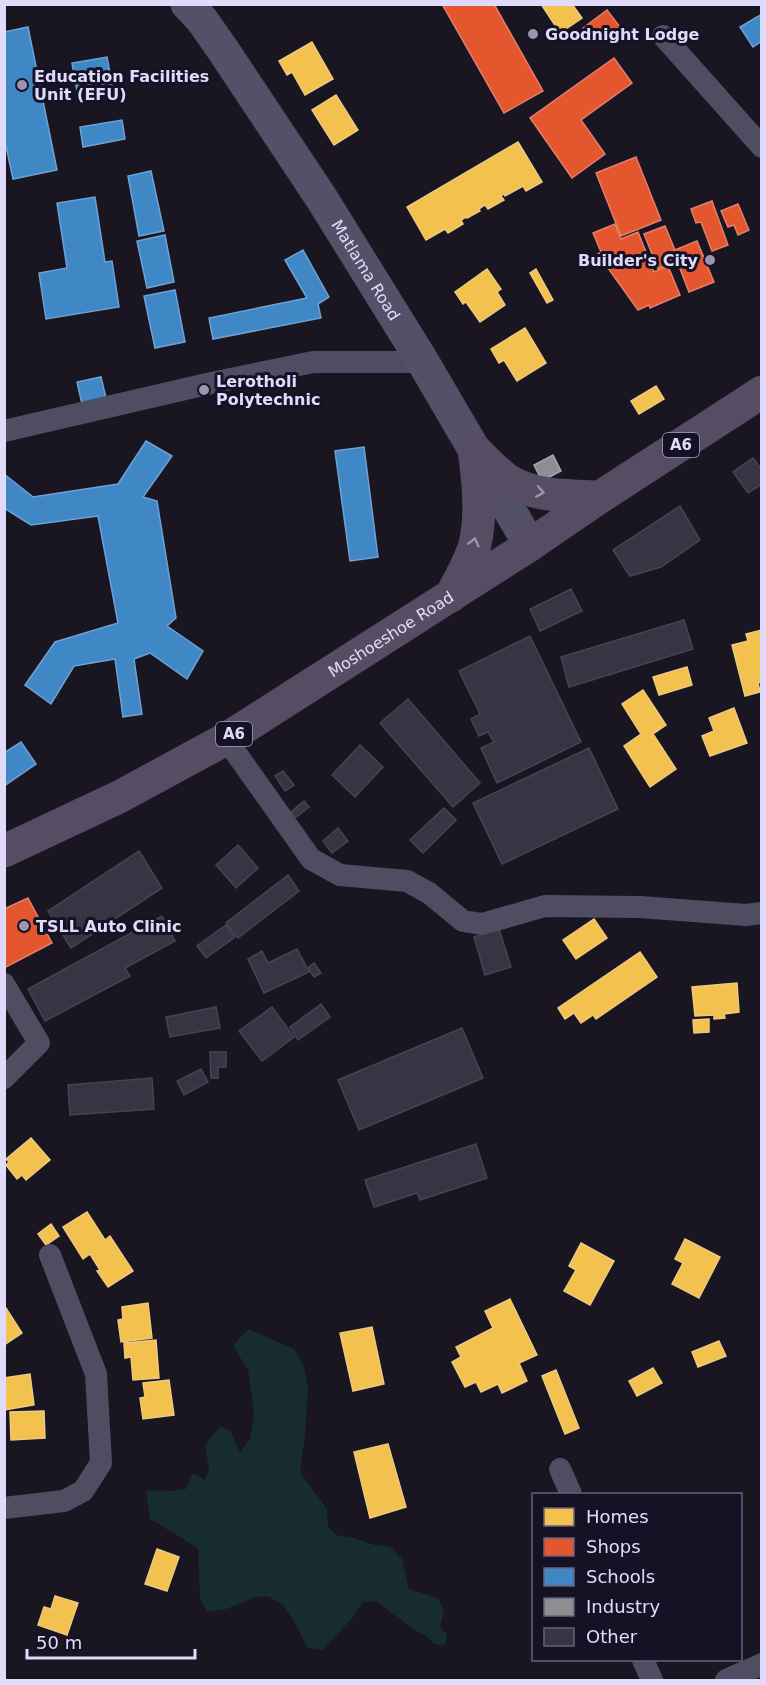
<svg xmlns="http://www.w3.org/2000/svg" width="766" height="1685" viewBox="0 0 766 1685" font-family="'DejaVu Sans',sans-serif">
  <rect width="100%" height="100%" fill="#191622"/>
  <path fill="#162c2d" d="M248,1329L294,1349L304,1367L308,1388L305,1436L300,1472L327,1509L328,1527L336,1535L354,1538L374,1545L390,1547L402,1559L409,1589L438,1598L444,1611L440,1627L447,1635L445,1645L435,1644L426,1636L413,1629L376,1601L363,1602L354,1616L323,1650L307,1648L295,1623L284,1606L268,1596L256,1597L226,1609L207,1612L200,1598L198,1549L185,1540L150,1519L146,1490L174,1491L186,1489L193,1473L205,1480L209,1470L205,1445L220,1427L230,1430L240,1452L250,1439L254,1413L248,1370L233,1346Z"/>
  <g fill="#f2c14e" stroke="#edc982" stroke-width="1.5">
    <path d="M541,4H572L582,18L560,33Z"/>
    <path d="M312,42L333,79L305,95L292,72L287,75L279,61Z"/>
    <path d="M336,95L358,130L334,145L312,110Z"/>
    <path d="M518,142L542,182L526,191L523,186L505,196L504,194L501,196L504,200L488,209L485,205L479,209L480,211L467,218L466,217L461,220L463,224L448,233L445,229L426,240L407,207Z"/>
    <path d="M487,269L501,289L497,292L505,305L480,322L466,302L463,304L455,292Z"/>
    <path d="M536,269L553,300L547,303L530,273Z"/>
    <path d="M525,328L546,363L517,381L504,360L499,363L491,349Z"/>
    <path d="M656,386L664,399L639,414L631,401Z"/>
    <path d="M762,630V682L758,683L760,692L745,696L732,645L748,641L746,634Z"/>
    <path d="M687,667L692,685L659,695L653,677Z"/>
    <path d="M643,690L666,725L653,734L676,769L650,787L624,746L641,734L622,704Z"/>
    <path d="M734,708L747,743L710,756L702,736L714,731L709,718Z"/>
    <path d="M594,919L607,938L576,959L563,940Z"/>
    <path d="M640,952L657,977L596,1019L593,1015L581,1023L574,1013L565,1019L558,1008Z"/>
    <path d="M737,983L739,1012L724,1014L725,1018L714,1019V1015L695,1016L692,987Z"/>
    <path d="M709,1019V1032L694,1033L693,1020Z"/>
    <path d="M31,1138L50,1160L26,1180L22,1175L17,1179L6,1165L9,1162L6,1159Z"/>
    <path d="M87,1212L105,1240L110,1236L133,1271L108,1287L97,1271L100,1270L90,1254L83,1259L63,1227Z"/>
    <path d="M51,1224L59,1236L46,1245L38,1234Z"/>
    <path d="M685,1239L720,1257L699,1298L672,1284L683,1263L675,1259Z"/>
    <path d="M581,1243L614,1261L590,1305L564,1291L576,1270L569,1266Z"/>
    <path d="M510,1299L537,1355L519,1363L527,1381L502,1393L498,1384L481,1392L476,1382L465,1387L452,1362L461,1357L456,1347L493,1328L485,1311Z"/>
    <path d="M148,1303L152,1338L121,1342L118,1320L123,1319L122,1307Z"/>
    <path d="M4,1308H6L22,1333L4,1345Z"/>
    <path d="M372,1327L384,1384L353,1391L340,1333Z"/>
    <path d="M156,1340L159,1378L133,1380L131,1357L125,1358L124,1343Z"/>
    <path d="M719,1341L726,1356L698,1367L692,1352Z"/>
    <path d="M653,1368L662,1383L637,1396L629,1381Z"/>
    <path d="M556,1370L579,1428L565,1434L542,1376Z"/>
    <path d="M30,1374L34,1405L4,1410V1378Z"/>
    <path d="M169,1380L174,1415L143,1419L140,1398L145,1397L143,1383Z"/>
    <path d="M44,1411L45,1438L11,1440L10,1412Z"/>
    <path d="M388,1444L406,1507L370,1518L354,1452Z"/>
    <path d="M157,1549L179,1557L167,1591L145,1584Z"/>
    <path d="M55,1596L78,1603L67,1635L38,1625L44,1607L51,1609Z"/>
  </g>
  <g fill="#e4572e" stroke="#e37f6c" stroke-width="1.5">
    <path d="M442,4H494L543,91L504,113Z"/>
    <path d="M607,10L620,27L610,35L607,31L594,41L583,28Z"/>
    <path d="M614,58L632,83L581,120L605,154L572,178L530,118Z"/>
    <path d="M636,157L661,220L621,236L596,173Z"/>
    <path d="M712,201L728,245L712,251L701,222L696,223L691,209Z"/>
    <path d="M738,204L749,230L738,235L734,225L728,227L721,211Z"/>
    <path d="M615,224L621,239L638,232L654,272L668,266L680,295L650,308L649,305L638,310L598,254L601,252L593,233Z"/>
    <path d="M665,226L675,250L697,241L714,282L689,292L677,261L658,269L644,234Z"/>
    <path d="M28,898L52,943L4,968V909Z"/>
  </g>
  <g fill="#3f88c5" stroke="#6fa1d5" stroke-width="1.5">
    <path d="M762,14V41L753,47L740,27Z"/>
    <path d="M28,27L57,170L13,179L4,137V32Z"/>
    <path d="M107,57L114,95L79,102L72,63Z"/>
    <path d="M122,120L125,139L83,147L80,127Z"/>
    <path d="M151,171L164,231L139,236L128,176Z"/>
    <path d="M95,197L105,262L112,261L119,307L46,319L39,273L67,268L57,203Z"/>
    <path d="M165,235L174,282L147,288L137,241Z"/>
    <path d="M303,250L329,297L318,304L321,318L213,339L209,318L307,298L285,260Z"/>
    <path d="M175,290L185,342L155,348L144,296Z"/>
    <path d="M101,377L106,398L82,404L77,382Z"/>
    <path d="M146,441L172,456L143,497L157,501L176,618L167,626L203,651L187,679L150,653L134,659L142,714L123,717L115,659L74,666L51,704L25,685L55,642L118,623L98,516L31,525L4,508V474L33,497L118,484Z"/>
    <path d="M364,447L378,557L350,561L335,451Z"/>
    <path d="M21,742L36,764L4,786V753Z"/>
  </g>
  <path fill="#8d8d92" stroke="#a6a4b2" stroke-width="1.5" d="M553,455L561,471L542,481L534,465Z"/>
  <g fill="#383443" stroke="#464354" stroke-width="1.5">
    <path d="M753,458L762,470V484L748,493L733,472Z"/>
    <path d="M680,506L700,540L661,567L630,576L613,550Z"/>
    <path d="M571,589L582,611L540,631L530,609Z"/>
    <path d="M684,620L693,649L569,687L561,657Z"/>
    <path d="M530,636L581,742L497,783L481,748L494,742L488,732L479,736L471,719L480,714L459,671Z"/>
    <path d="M408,699L480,783L453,807L380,723Z"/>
    <path d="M360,745L383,767L355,797L332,775Z"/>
    <path d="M589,748L618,809L502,864L473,803Z"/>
    <path d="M283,771L294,785L285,791L275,776Z"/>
    <path d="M304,801L309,807L295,818L291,812Z"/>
    <path d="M444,808L456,820L423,853L410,840Z"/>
    <path d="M338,828L348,841L332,853L323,841Z"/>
    <path d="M238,845L258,868L236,888L216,865Z"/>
    <path d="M139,851L162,888L71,948L48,911Z"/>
    <path d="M288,875L299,891L238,938L226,923Z"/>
    <path d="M162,916L175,941L125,968L130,976L45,1021L28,989Z"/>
    <path d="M226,925L235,937L206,958L197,946Z"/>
    <path d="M499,929L511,967L485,975L474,937Z"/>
    <path d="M297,949L309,972L264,993L248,959L262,951L268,963Z"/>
    <path d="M314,963L321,973L314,977L308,968Z"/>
    <path d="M321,1004L330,1017L298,1040L290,1027Z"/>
    <path d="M216,1007L220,1028L170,1037L166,1017Z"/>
    <path d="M272,1007L294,1037L262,1061L239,1031Z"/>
    <path d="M462,1028L483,1078L359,1130L338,1080Z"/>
    <path d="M210,1052H226V1067H218V1078H211Z"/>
    <path d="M201,1069L208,1082L184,1095L177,1081Z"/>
    <path d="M152,1078L154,1109L70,1115L68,1085Z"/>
    <path d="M476,1144L487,1178L420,1200L417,1193L374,1207L365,1180Z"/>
  </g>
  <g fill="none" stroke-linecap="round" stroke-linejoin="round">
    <g stroke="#4f4d61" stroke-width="22">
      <path d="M663,36L762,147"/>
      <path d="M4,431L207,384L313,362H423"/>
      <path d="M226,739L311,859L340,875L407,881L429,893L463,921L482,924L545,906L640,907L746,915L762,913"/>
      <path d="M4,984L39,1043L4,1078"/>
      <path d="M560,1469L571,1494"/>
      <path d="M4,1508L64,1501L83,1491L101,1463L96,1374L50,1255"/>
      <path d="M643,1660L652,1680"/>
      <path d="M726,1680L762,1664"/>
    </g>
    <path stroke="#535167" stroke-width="33" id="s1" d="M187,4L202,20L223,50L322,199L423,362L530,545"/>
    <g stroke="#564d65" stroke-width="33">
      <path d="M474,449C485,460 497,473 509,481C536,497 570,496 600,497"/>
      <path d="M451,596C459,580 471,560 475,544C482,514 478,480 474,449"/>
      <path id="s2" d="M4,851L119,797L226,739L530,545L600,497L762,392"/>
    </g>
  </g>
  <defs><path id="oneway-chevron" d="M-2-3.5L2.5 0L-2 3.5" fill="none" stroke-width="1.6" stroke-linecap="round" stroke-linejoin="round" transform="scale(1.5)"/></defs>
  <g stroke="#9b94b0">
    <use href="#oneway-chevron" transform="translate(540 492) rotate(11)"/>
    <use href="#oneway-chevron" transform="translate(474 542) rotate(-76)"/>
  </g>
  <g fill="#9a96af" stroke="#161226" stroke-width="2">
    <circle cx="533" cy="34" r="6"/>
    <circle cx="22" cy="85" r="6"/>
    <circle cx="710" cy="260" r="6"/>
    <circle cx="204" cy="390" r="6"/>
    <circle cx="24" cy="926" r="6"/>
  </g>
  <g text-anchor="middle" stroke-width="6" stroke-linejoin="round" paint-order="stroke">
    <g fill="#161226" stroke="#a39fbb" stroke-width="1.5">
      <rect x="663" y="433" width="36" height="24" rx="4.5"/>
      <rect x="216" y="722" width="36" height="24" rx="4.5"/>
    </g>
    <g font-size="15" font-weight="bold" fill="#e0dbfb">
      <text x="681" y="450">A6</text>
      <text x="234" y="739">A6</text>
    </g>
    <g font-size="16" font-weight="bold" fill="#e0dbfb" stroke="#161226" text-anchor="start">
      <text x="545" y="40">Goodnight Lodge</text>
      <text x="34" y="82">Education Facilities<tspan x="34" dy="18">Unit (EFU)</tspan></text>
      <text x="698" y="266" text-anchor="end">Builder's City</text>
      <text x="216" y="387">Lerotholi<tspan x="216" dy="18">Polytechnic</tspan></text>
      <text x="36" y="932">TSLL Auto Clinic</text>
    </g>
    <g font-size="16" fill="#e0dbfb" stroke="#161226">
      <text dy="6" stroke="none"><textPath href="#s1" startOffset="321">Matlama Road</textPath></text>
      <text dy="6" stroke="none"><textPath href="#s2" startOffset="444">Moshoeshoe Road</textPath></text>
    </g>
  </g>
  <rect width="766" height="1685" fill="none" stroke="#e0dbfb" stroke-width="12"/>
  <rect x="532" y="1493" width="210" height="168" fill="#161226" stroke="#67627b" stroke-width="1.5"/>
  <rect x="544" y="1508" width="30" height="18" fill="#f2c14e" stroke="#67627b" stroke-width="1.5"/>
  <text x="586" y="1523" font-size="18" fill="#e0dbfb">Homes</text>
  <rect x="544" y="1538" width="30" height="18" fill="#e4572e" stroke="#67627b" stroke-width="1.5"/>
  <text x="586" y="1553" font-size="18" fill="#e0dbfb">Shops</text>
  <rect x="544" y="1568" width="30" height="18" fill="#3f88c5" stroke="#67627b" stroke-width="1.5"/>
  <text x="586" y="1583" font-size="18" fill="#e0dbfb">Schools</text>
  <rect x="544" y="1598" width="30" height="18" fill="#8d8d92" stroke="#67627b" stroke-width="1.5"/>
  <text x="586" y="1613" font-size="18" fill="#e0dbfb">Industry</text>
  <rect x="544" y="1628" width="30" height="18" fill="#383443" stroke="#67627b" stroke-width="1.5"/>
  <text x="586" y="1643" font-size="18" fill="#e0dbfb">Other</text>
  <path d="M27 1649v9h168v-9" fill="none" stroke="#e0dbfb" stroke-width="3"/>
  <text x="36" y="1649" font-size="18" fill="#e0dbfb" stroke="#161226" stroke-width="4.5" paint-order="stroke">50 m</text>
</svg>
